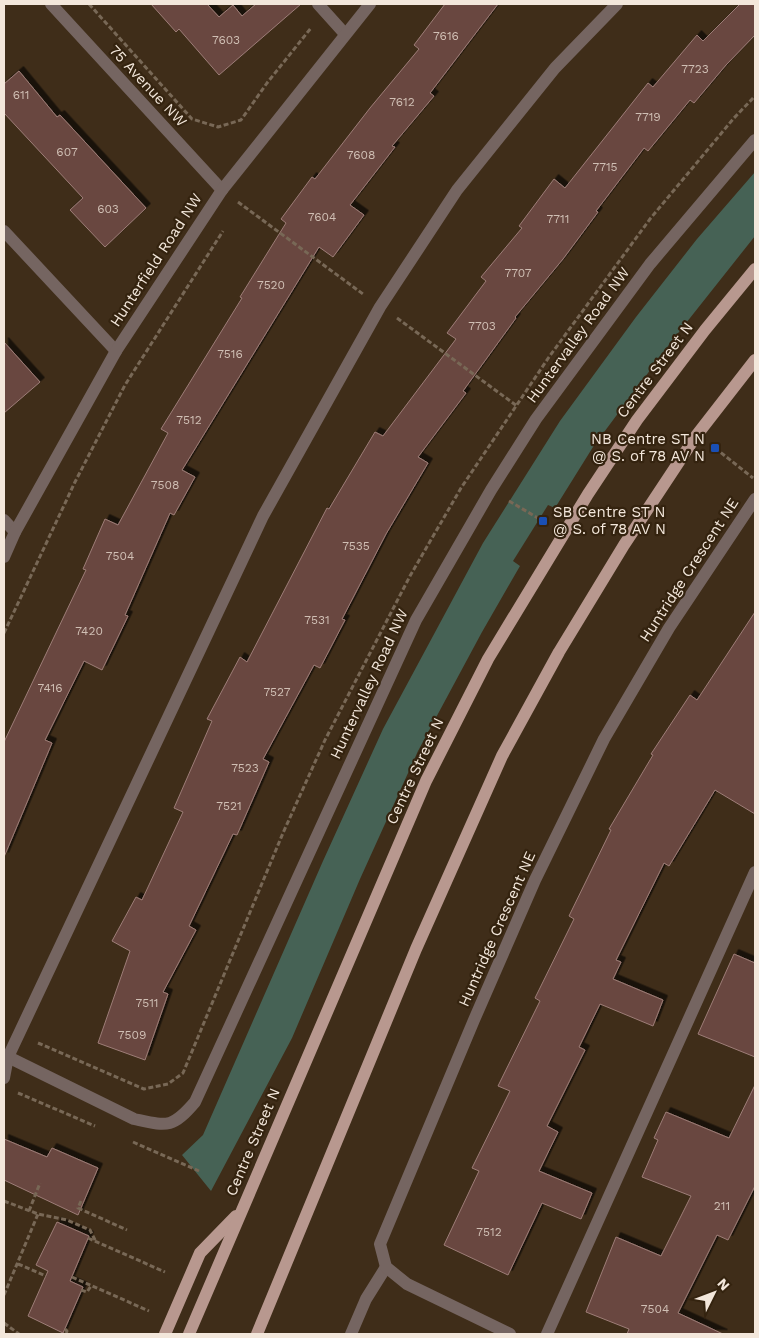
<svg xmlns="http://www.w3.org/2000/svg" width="759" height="1338" viewBox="0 0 759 1338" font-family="'Work Sans',sans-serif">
  <defs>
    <filter id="shadow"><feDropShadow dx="4.5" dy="-4.5" stdDeviation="0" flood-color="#0009"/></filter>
  </defs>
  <rect width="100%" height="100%" fill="#3f2d19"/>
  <path fill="#466255" d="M755,172V236L671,342L593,447L555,508L548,505L513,561L520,566L482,632L418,751L360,879L292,1038L211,1191L182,1155L203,1135L323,861L383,729L483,543L560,421L636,317L697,239Z"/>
  <g fill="#694741" stroke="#9d7d77" filter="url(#shadow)">
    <path d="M151,4H207L219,17L233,5L242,16L256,4H301L219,75L179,29L176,32Z"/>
    <path d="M445,4H498L430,93L434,96L392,146L395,147L350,205L364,215L333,257L319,247L182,470L195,477L174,515L170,513L125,615L128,616L102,670L84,661L45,740L52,743L4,857V742L86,570L83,569L105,519L118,525L168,433L161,429L242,298L240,297L286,223L281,219L312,177L315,179L370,108L419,49L414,45Z"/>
    <path d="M740,4H755V35L726,65L694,103L690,100L648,151L644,148L596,211L598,212L563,259L515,317L516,318L463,391L466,393L418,457L428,463L386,534L342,619L345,620L320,668L314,665L263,759L269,762L237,835L233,834L189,926L196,930L163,992L168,994L145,1060L98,1043L130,951L112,941L136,897L142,900L183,812L174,808L212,721L207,719L240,657L247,662L327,508L329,509L375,432L383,436L456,339L447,333L486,281L481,277L522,228L519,226L554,179L565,188L648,83L653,87L697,35L703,41Z"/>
    <path d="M19,71L57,117L60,115L146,208L105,247L70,210L83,198L4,113V84Z"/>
    <path d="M4,342L40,382L4,413Z"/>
    <path d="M755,612V814L715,790L669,866L664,863L616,960L621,962L613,979L663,1000L653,1026L600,1004L579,1047L585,1050L547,1126L558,1132L539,1171L592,1193L581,1219L542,1203L508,1275L444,1245L479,1171L472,1168L510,1091L498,1086L540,1001L535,998L574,919L569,916L611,830L609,829L653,755L651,754L690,695L697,700Z"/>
    <path d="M734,954L755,963V1057L698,1034Z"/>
    <path d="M755,1085V1186L728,1240L717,1235L678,1313L723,1334H627L629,1329L586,1312L616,1237L661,1256L691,1196L642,1177L658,1140L654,1138L666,1112L729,1138Z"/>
    <path d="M4,1139L47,1157L52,1148L98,1168L78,1215L4,1180Z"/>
    <path d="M57,1222L89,1236L70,1281L83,1287L63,1333L28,1316L48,1271L36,1265Z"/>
  </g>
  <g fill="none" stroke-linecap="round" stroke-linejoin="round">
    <g stroke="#786856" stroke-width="3" stroke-dasharray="5 2.5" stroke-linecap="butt">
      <path d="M89,4L192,119L218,127L241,120L267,83L311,28"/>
      <path d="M238,202L363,294"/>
      <path d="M397,318L517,406"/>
      <path d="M715,448L753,478"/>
      <path d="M509,501L543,521"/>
      <path d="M4,633L75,482L125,385L223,231"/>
      <path d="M38,1043L144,1089L168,1084L183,1073L283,833L325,740L410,576L461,488L549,357L650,219L734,118L755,96"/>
      <path d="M18,1093L95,1126"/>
      <path d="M133,1142L199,1171"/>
      <path d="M4,1201L38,1214L67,1220L90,1230L96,1242"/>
      <path d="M81,1201L78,1208L127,1230"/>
      <path d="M29,1211L40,1183"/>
      <path d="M88,1238L165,1272"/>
      <path d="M18,1264L46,1276"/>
      <path d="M72,1277L149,1311"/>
      <path d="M81,1290L87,1292L91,1286"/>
      <path d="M4,1295L38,1214"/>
      <path d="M4,1323L19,1334"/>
      <path d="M65,1329L67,1331L66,1334"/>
    </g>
    <g stroke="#756561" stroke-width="12">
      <path d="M51,4L222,190"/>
      <path d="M318,4L345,34"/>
      <path d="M4,231L116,351"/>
      <path d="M4,520L15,532"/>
      <path d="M4,557L15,532L116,351L222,190L370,4"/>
      <path d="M4,1055L134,1119C167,1126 172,1129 195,1102L416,620L491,490L536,419L650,264L755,140"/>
      <path d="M4,1078L8,1057L263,516L380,307L457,190L555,68L617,4"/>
      <path d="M351,1334L366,1299L386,1267"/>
      <path d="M510,1334L407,1284L386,1267L380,1244L474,1020L535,880L604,739L669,628L755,499"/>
      <path d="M547,1334L755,872"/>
    </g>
    <g stroke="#b8988f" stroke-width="12">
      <path d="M165,1334L200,1253L236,1216"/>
      <path d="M189,1334L426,781L488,659L588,494L637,420L705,330L755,269"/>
      <path d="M257,1334L416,949L502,756L559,652L624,545L696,436L755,360"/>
    </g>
  </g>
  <g fill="#1a4fb4" stroke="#34230f" stroke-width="2">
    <rect x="710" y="443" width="10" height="10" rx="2.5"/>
    <rect x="538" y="516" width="10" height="10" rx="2.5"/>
  </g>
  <g text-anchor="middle" stroke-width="4.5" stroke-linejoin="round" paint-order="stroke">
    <g font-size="12" fill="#d0bfb4">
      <text x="446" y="40">7616</text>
      <text x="226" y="44">7603</text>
      <text x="695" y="73">7723</text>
      <text x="21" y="99">611</text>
      <text x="402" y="106">7612</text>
      <text x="648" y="121">7719</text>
      <text x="67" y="156">607</text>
      <text x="361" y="159">7608</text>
      <text x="605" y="171">7715</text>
      <text x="108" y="213">603</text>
      <text x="322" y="221">7604</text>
      <text x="558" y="223">7711</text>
      <text x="518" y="277">7707</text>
      <text x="271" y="289">7520</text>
      <text x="482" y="330">7703</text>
      <text x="230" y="358">7516</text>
      <text x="189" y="424">7512</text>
      <text x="165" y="489">7508</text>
      <text x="356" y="550">7535</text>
      <text x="120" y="560">7504</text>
      <text x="317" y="624">7531</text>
      <text x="89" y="635">7420</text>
      <text x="50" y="692">7416</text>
      <text x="277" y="696">7527</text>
      <text x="245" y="772">7523</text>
      <text x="229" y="810">7521</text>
      <text x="147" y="1007">7511</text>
      <text x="132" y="1039">7509</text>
      <text x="722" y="1210">211</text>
      <text x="489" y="1236">7512</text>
      <text x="655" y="1313">7504</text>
    </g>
    <g font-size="15" fill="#f3e7db" stroke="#34230f">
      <text transform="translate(148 86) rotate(47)" y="5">75 Avenue NW</text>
      <text transform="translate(156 260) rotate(-57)" y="5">Hunterfield Road NW</text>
      <text transform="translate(578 335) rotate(-54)" y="5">Huntervalley Road NW</text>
      <text transform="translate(655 370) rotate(-53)" y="5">Centre Street N</text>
      <text transform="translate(689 570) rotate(-57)" y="5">Huntridge Crescent NE</text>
      <text transform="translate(369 684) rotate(-65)" y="5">Huntervalley Road NW</text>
      <text transform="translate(415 771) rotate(-65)" y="5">Centre Street N</text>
      <text transform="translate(497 929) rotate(-66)" y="5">Huntridge Crescent NE</text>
      <text transform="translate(253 1142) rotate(-67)" y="5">Centre Street N</text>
    </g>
    <g font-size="15" fill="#f3e7db" stroke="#34230f" text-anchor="end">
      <text x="705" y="444">NB Centre ST N<tspan x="705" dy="17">@ S. of 78 AV N</tspan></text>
      <text x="553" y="517" text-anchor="start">SB Centre ST N<tspan x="553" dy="17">@ S. of 78 AV N</tspan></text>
    </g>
  </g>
  <rect width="759" height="1338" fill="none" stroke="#f3e7db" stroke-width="10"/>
  <g transform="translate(714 1293) rotate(48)" stroke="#34230f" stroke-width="4" paint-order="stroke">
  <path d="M0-4L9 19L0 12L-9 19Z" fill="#f3e7db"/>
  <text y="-8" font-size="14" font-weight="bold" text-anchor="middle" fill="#f3e7db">N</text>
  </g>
</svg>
